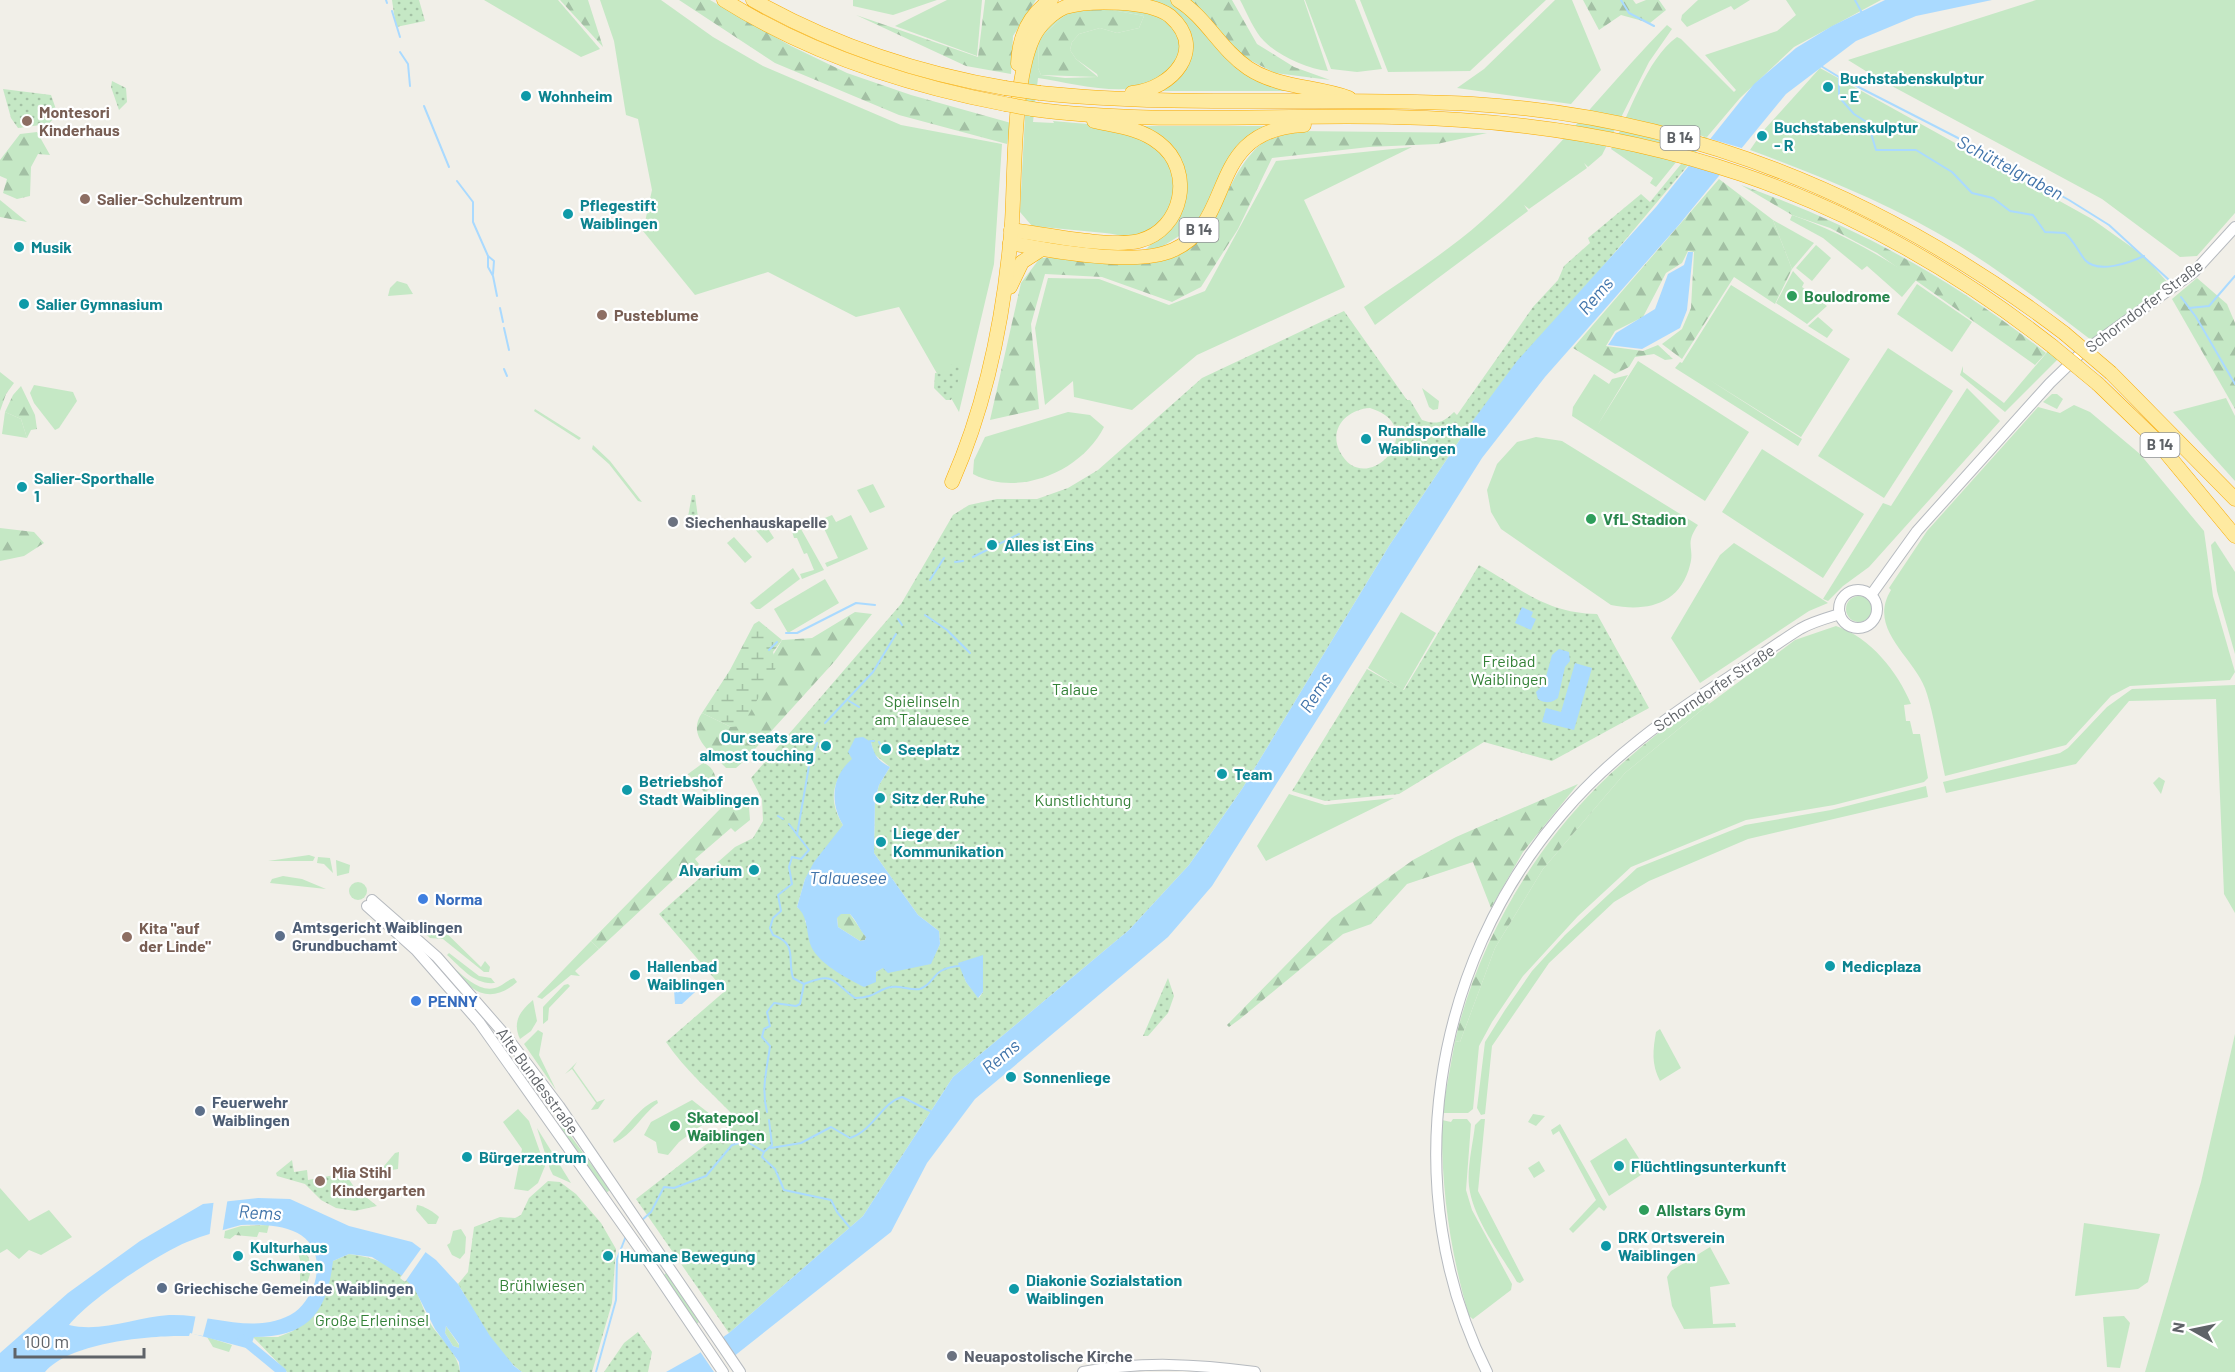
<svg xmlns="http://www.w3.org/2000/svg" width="2235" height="1372" viewBox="0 0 2235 1372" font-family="Barlow,sans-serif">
  <defs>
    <pattern id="forest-firs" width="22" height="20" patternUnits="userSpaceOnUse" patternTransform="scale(1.5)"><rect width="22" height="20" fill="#c5e8c5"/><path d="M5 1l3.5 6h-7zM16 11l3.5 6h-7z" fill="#a3c0a4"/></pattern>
    <pattern id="wetland-marsh" width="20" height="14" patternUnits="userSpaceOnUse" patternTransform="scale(1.5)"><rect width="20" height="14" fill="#c5e8c5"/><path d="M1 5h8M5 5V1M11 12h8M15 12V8" fill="none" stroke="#a3c0a4"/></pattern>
    <pattern id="park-dots" width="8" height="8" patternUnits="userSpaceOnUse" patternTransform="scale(1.5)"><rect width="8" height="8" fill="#c5e8c5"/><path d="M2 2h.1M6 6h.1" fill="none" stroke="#a3c0a4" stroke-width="1.8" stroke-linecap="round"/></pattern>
  </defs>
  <rect width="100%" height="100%" fill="#f1efe8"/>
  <g fill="#c5e8c5" fill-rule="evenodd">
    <path d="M484,0H558L600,49L581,57Z"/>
    <path d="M600,0H661L713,37L763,66L901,125L1002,144L994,264L959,412L899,307L856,317L768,272L695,295L643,231L652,190L638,119L626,115L614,41Z"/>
    <path d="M853,0H937L893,15L853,6Z"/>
    <path d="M947,0H982L977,56L895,26Z"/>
    <path d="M1146,0H1170L1179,5L1215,42L1298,91H1157L1168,86L1187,40Z"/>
    <path d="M1240,0H1304L1328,71C1308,69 1278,56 1264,41C1254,31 1247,13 1240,0Z"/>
    <path d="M1305,0H1355L1382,69L1357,72L1331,69Z"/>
    <path d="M1360,0H1546L1470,71L1388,72Z"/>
    <path d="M1555,0H1572L1601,70L1571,104L1457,88L1484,69Z"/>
    <path d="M1698,0H1750L1734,10L1731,6L1687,27L1681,20L1682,15Z"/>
    <path d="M1786,0H1881L1794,47L1740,98L1707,137L1698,135L1656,187L1650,183L1653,178L1611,149C1629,116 1646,59 1677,37L1681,39L1734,92L1736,90L1705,55L1777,31L1796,15Z"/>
    <path d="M2036,0H2235V213L2197,256L2180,257L2102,199L1877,78L1848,60Z"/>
    <path d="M1093,4C1114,5 1138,2 1157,11C1193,29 1183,76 1147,86C1113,95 1071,83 1038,78L1033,122L1054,123L1053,121C1082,124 1118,124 1144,138C1189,162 1187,226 1133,236C1125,237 1114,234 1105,233C1081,231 1056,228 1032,226L1020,212L1027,77L1031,47L1041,29L1064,10ZM1102,8L1144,16L1139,28L1117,33L1100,28L1079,34L1072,42L1070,50L1076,59L1097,74L1098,77L1065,78L1041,75L1038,68L1039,39L1067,13Z"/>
    <path d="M1667,25L1672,29L1649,62L1602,155L1588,167L1584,163L1587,168L1529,209L1524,205L1528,211L1375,325L1364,307C1404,279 1446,253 1482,221C1550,161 1604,89 1667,25Z"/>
    <path d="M1820,68L2092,219L2144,256L2169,284L2099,346C2053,311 2007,275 1958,245C1893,205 1821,176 1750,150L1763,131Z"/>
    <path d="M1137,126H1266L1235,151L1225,164L1198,224L1160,248L1146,249L1176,221L1184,178Z"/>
    <path d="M1412,147L1304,200L1345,287L1197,355L1132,410L1074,397L1073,381L1045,405L1035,328L1048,278L1099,279L1169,305L1205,291L1276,161Z"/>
    <path d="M1792,215C1837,231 1876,253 1917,279L1902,297L1867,266L1862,270L1823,238L1790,220Z"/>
    <path d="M1773,220L1814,243L1792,269Z"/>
    <path d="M1816,245L1831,258L1812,281L1796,268Z"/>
    <path d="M1793,271L1804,283L1802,287L1827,306L1807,324L1776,303Z"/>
    <path d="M397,281L407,284L413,294L388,296L390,288Z"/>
    <path d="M1917,284L1972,322L1952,352L1897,314Z"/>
    <path d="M1731,285L1850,359L1801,437L1708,379L1802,439L1798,446L1675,368L1680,362L1682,363Z"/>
    <path d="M1818,317L1833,330L1827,338L1808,326Z"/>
    <path d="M1888,348L1953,391L1884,498L1818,456Z"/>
    <path d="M2048,351L2058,359L2005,412L1960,375L1963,366V372L2004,403Z"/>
    <path d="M1638,361L1749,432L1705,501L1572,416L1573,407L1594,374L1609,384L1612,379L1628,375L1597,426Z"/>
    <path d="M34,385L73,392L77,401L59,428L55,430L34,403L30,393Z"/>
    <path d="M1422,388L1439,401L1438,409L1433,410L1429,407Z"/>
    <path d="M1967,388L2000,421L1869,567L1843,586L1828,601L1823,599L1883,503L1891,506Z"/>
    <path d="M2052,394H2057L2063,399L2057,409L2043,402Z"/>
    <path d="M2226,398L2235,416V481L2173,412Z"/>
    <path d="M2074,405L2090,412L2140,454L2204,531L2213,596L2235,672L2230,680L2130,686L2111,696L2066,745L1945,776C1939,749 1935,720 1927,694C1917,658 1866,631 1891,590L1889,588L1927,531L2038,407L2060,413Z"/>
    <path d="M535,409L581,438L579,440L534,411Z"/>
    <path d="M5,412L21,419L27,438L2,434Z"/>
    <path d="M1068,412L1090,415L1104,427C1082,471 1019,498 973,474L974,460L985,437Z"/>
    <path d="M1536,437L1562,441L1698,525C1684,545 1695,547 1690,565C1680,605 1646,612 1611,605L1501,529L1491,512L1487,490L1497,464L1517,442Z"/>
    <path d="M593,445L610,461L642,502L638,501L609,464L592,449Z"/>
    <path d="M1762,449L1864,514L1823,578L1722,512Z"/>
    <path d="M873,484L885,507L870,513L857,490Z"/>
    <path d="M832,515L836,522L851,515L868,549L827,567L825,563L838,558L820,520Z"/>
    <path d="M763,521L774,538L767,543L753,527Z"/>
    <path d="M801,529L824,570L802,579L800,574L814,570L807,553L804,554L797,538H794L792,531Z"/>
    <path d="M734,537L752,557L745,563L727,543Z"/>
    <path d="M2215,541L2235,572V654L2217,591L2211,545Z"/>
    <path d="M1734,543L1828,603L1809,611L1700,683L1671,638L1720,555Z"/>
    <path d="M793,568L800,579L760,609H756L750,603Z"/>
    <path d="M825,579L839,603L788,633L774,609Z"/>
    <circle cx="1859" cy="609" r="13"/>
    <path d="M1401,612L1436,633L1403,690L1368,668Z"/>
    <path d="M1836,626C1871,638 1897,671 1911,704L1904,705L1906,721H1910L1913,734H1920L1928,778L1924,782L1834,805L1746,820L1631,867L1578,916L1523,976L1492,1022L1479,1046L1473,1109L1468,1113H1442L1455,1041L1460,1042L1495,948L1543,869L1625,773L1709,704L1795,640Z"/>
    <path d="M2235,685V913L2224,894L2216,699L2129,701L2076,764L1946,793L1943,782L2060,753L2068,748L2107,707L2132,689Z"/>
    <path d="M2159,777L2165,781L2161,794L2153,783Z"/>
    <path d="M1926,786L1928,797L1748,839L1649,881L1614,902L1549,963L1492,1046L1485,1114L1481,1115L1477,1108L1485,1042L1505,1010L1532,971L1565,935L1637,868L1745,825L1831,810Z"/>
    <path d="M1289,794L1325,805L1394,798L1266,861L1257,846Z"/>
    <path d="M309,855L315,857L313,861H268Z"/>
    <path d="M318,857L330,858L333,873L324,864L317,863Z"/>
    <path d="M336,860L350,865L349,873L337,876Z"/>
    <path d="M283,876L302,879L326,889L270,883L272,879Z"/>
    <circle cx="358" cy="891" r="9"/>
    <path d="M437,924L481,967L485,961L490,967L489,972H484L443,939L430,938L423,931L429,925Z"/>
    <path d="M591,941L599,949L575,971L580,976L571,975L542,999L537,997Z"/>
    <path d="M449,953L479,976L491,978L495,983C474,985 462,968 447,955Z"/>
    <path d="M455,969C467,979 483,995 500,986C505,983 508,980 514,978L517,982C492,1004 471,994 455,969Z"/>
    <path d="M568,984L570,986L549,1008L548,1020L543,1024V1007L564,985Z"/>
    <path d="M533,1000L537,1021L531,1031L520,1039C512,1022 520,1011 533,1000Z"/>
    <path d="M1660,1029L1681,1068L1660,1081C1651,1064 1653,1050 1656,1032Z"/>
    <path d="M538,1030L543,1033L539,1055L556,1090L524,1044Z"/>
    <path d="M2235,1034V1372H2145L2201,1182Z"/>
    <path d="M577,1062L573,1068L597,1102L605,1099L598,1109L591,1110L596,1103L572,1069L565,1074Z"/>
    <path d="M657,1100L658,1103C641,1115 633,1135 614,1143L613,1140C627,1128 640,1106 657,1100Z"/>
    <path d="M692,1100L710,1114L712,1118L679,1142L668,1155L658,1153L656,1142L644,1135L651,1122Z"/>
    <path d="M518,1109L529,1121L545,1166L538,1183L528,1191L514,1189L522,1149L503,1122Z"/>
    <path d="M1533,1114L1545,1116L1536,1126L1528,1122Z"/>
    <path d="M1453,1119H1467L1471,1124L1466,1190L1472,1210L1512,1284L1511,1290L1473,1319L1469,1316C1450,1251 1441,1188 1442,1120L1451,1122Z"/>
    <path d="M1481,1119H1485L1478,1191L1524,1280L1520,1283L1517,1282C1500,1253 1473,1219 1469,1186C1467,1167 1473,1144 1475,1125Z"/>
    <path d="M562,1124L610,1190L606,1193L560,1127Z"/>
    <path d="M1560,1124L1607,1207L1604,1211L1599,1207L1573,1233L1569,1229L1596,1200L1559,1131L1553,1135L1551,1130Z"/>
    <path d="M537,1128L571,1183L553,1175L550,1169Z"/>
    <path d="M1626,1138L1647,1171L1609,1196L1590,1161Z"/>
    <path d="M399,1152L398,1169L379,1172L395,1153Z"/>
    <path d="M1539,1161L1545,1171L1534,1178L1528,1168Z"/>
    <path d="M0,1188L29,1221L49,1210L72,1237L41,1255L29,1250L19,1259L7,1249L0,1253Z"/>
    <path d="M417,1205C424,1206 434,1212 439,1217L436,1224H428L416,1210Z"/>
    <path d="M2084,1223L2160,1234L2148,1282L2138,1289L2075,1296Z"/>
    <path d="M461,1229L466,1237L465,1253L460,1259L452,1255L447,1245L450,1243L453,1231Z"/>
    <path d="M1710,1247L1730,1284L1710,1287L1713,1324L1735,1323L1736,1327L1684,1329L1672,1306L1667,1277L1671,1271Z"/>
    <path d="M667,1272L699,1322L694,1326L664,1275Z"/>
    <path d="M2124,1316L2130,1323L2120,1368L2107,1367L2103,1317Z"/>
    <path d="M446,1326L459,1345V1348L453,1346L445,1333Z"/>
    <path d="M207,1337L232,1345L229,1352L213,1347Z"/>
  </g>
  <g fill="url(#forest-firs)">
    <path d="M560,0H588L603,47Z"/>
    <path d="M679,0H710L791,46L847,73L911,95L1011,123L1007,144L899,115L775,63Z"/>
    <path d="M985,0H1036L1013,36L1011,74L966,66L856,15L978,57Z"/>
    <path d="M1186,0H1232L1257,44L1294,67L1330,80L1275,73L1242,56L1195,5Z"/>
    <path d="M1583,0H1633L1636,4L1646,0H1659L1666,10L1650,23L1621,15L1599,30Z"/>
    <path d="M1102,8L1144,16L1139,28L1117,33L1100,28L1079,34L1072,42L1070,50L1076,59L1098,77L1041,75L1038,68L1039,39L1067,13Z"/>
    <path d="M1295,131L1487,133L1437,144L1369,147L1272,158L1238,229L1201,287L1172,302L1102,277L1045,274L1031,324L1039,409L990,420L1021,283L1040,258C1083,255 1130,273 1172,258C1221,240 1222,177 1261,144C1270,138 1285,135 1295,131Z"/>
    <path d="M37,132L50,155L38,154L31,167L30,196L17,199L3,193L7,179L0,176V160L20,134Z"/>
    <path d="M1719,179L1773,220L1792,269L1775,304L1734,277L1682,359L1662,344L1682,329L1691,308L1694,252L1688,251L1682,263L1666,273L1643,317L1615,331L1606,346L1643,351L1658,345L1673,359L1665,360L1654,354L1635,357L1629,367L1615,374L1573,348Z"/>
    <path d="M1741,185C1856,226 1951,278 2046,353L2035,365L1877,253L1830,228L1792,215Z"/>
    <path d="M0,200L27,222L0,217Z"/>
    <path d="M2197,278L2227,304L2235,323V409L2172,299Z"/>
    <path d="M0,372L14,383L6,394L0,411Z"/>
    <path d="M21,386L35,415L37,429L31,430L27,438L21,419L5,412L13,395Z"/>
    <path d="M0,528L34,532L44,543L24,556L0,561Z"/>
    <path d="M855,612L872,614L834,662L744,761L736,768H726C711,752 686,736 702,713L731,727L782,640L812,638Z"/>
    <path d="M1703,697L1709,704L1625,773L1543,869L1495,948L1460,1042L1455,1041C1477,946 1529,855 1598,786C1630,754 1668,726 1703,697Z"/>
    <path d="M703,763C711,765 716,774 716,782L705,793L688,774Z"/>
    <path d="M1578,784L1523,852L1491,908L1473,862L1407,884L1371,924L1343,934L1240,1019L1229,1027L1227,1025L1332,918L1413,860L1456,837Z"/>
    <path d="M734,800L749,807L750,820L735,832L731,828L695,859L699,864L690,874L685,869L599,949L591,941L721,808Z"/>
    <path d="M841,913L850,914L866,937L865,940L860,941L838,927L837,917Z"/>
    <path d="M269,1225L267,1233L259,1232L257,1237L235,1235L230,1239L224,1238L225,1231L241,1226Z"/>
  </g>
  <path fill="url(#wetland-marsh)" d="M759,621L782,640L773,652L777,666L742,726L731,727L702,713L730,670L754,624Z"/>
  <g fill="url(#park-dots)" fill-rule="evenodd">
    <path d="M392,0H419L425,21L396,27Z"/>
    <path d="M112,81L126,88L127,102L119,110L111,87Z"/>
    <path d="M3,89L51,95L58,115L48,124L18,128L11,118Z"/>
    <path d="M1704,136L1710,139L1469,426L1389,546L1242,789L1189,865L1129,930L953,1077L863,1216L729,1333L636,1199L722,1132L736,1118C712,1093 685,1070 666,1042L725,991L659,914L735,847L753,838L763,821L762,799L751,778L901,604L953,515L969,505L997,499H1037L1068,488L1098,470L1202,378L1344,311L1407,400H1410L1422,420C1436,425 1443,423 1454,412L1457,415L1533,307L1558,280L1564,266L1590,243L1588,238L1641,194L1650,202ZM1370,408C1433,427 1366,501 1340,452C1328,429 1347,409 1370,408ZM871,742L874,754L890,767L879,785L875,800L874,853L918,915L939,931L940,944L930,964L884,967L876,972L875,976L805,922V914L797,907L805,879L843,825C820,787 844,767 871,742ZM959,963L982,978L983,992L979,998L966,982Z"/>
    <path d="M955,364L960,367L957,387L951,400H946L934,388L935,373L946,374L950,365Z"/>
    <path d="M692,495H695L699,526L691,529L687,522Z"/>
    <path d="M1479,565C1522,589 1545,613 1597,614L1649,708L1552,761L1484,742L1399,794L1325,801L1292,791L1367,669L1404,690Z"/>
    <path d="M1168,978L1174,996L1168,1013L1148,1036H1143Z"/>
    <path d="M292,1160L294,1172L307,1170L308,1180L345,1173L354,1187L377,1206L355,1211L336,1208L321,1200L305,1184L277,1176L276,1173Z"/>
    <path d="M548,1181L560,1182L576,1194L601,1223L616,1249L612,1303L592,1372H522C494,1352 476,1313 458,1284L468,1272L474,1227L500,1217L515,1218L521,1215L529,1198Z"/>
    <path d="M303,1245C314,1267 313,1274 300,1295V1260L297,1250Z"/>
    <path d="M349,1254C374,1257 403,1267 416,1291C422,1303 426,1318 434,1329C445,1342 458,1355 460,1372H287L253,1337H278L293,1331L333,1261Z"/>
    <path d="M638,1332L652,1352L648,1372H604L624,1343Z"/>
  </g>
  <g fill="#aadaff" fill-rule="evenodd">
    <path d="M1885,0H1992L1916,16L1856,41L1786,94L1678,226L1545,377L1482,458L1212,886L1168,937L975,1099L927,1163L891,1232L714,1372H666L698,1354L729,1333L863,1216L953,1077L1129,930L1189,865L1242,789L1389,546L1469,426L1517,361L1656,207L1754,84L1796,48L1832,26Z"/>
    <path d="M1688,252H1693L1687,310L1680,328L1642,349L1608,345L1616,333L1655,309L1668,274L1684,265Z"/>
    <path d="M1522,607L1533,612L1531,617L1536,619L1531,630L1515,623Z"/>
    <path d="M1559,649L1569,652L1570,661L1565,667L1558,698C1552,703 1545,704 1538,699L1536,692L1544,684L1552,655Z"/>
    <path d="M1575,663L1592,668L1574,730L1542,722L1546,708L1561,712Z"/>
    <path d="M863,737L871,742C874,755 878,761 890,767L879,785L875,800L874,853L918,915L939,931L940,944L931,964L888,973L883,968L876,972V982L864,987C848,979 823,966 813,950C805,936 810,918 797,907L805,879L814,862L843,825C830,803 831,777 852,759L848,752L855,738ZM841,914H850C856,920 859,929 866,937L865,940L860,941L838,927L837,918Z"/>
    <path d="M983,955V992L978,998L966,982L958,963Z"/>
    <path d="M686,979L692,980L695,992L682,1004H675L674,990Z"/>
    <path d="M258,1198L290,1199L349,1226L412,1242L436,1260L458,1284L490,1336L514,1366L522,1372H460L459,1362L435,1329L414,1288L402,1276L372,1257L349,1254L333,1261C327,1313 308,1337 254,1337L250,1349L190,1333L189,1336C151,1335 70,1342 45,1372H0V1353L68,1293L140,1241L203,1204ZM241,1225C278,1223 324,1228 316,1277C314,1289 305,1305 295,1312C258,1337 209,1313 169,1315C137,1317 101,1333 69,1325C90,1299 156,1255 187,1242C204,1235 223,1230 241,1225ZM446,1326L459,1344V1348L453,1346L445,1333Z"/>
  </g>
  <g fill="#f1efe8">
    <path d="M1707,138L1745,149L1723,176L1686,164Z"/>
    <path d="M228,1197L222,1234L209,1239L214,1199Z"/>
    <path d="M423,1246L427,1250L405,1282L400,1278Z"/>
    <path d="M196,1314L208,1317L203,1336L192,1334Z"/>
    <path d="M720,1335L736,1358L719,1372H714L699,1350Z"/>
  </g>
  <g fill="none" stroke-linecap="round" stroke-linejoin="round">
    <g stroke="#aadaff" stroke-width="2">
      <path d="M386,0L387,3"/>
      <path d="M1621,0L1629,13L1654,26"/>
      <path d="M1855,0L1862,13"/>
      <path d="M392,11L400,37"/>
      <path d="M400,52L408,64L410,86"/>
      <path d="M1821,66L1839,77V97L1854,114L1868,123L1876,150H1916L1952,172L1972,193L1993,198L2010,211L2033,215L2045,232L2065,233C2074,241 2078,251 2085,260C2098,274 2129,263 2144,256"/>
      <path d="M1839,77L1958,138L2069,200L2109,225L2168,279"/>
      <path d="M424,106L449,167"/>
      <path d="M457,181L473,202V222L488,256V267L493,276L497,296"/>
      <path d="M488,256L494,261L493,274"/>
      <path d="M2181,297L2196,317L2235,384"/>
      <path d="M500,308L503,322"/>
      <path d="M2189,308L2209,306L2235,276"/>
      <path d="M504,328L509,350"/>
      <path d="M504,369L507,376"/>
      <path d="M973,557L1019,534"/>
      <path d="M955,562L963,561"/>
      <path d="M930,580L944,558"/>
      <path d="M925,615L947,630L970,653"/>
      <path d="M898,619L902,625"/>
      <path d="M786,633H797L856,603L875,605"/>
      <path d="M769,650L777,642"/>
      <path d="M849,701L859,707"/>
      <path d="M825,723L873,672L896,634"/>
      <path d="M870,741H874"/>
      <path d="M879,742L880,744"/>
      <path d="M778,816L783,819"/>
      <path d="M789,824L809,850L801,859L792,857L789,867L792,884L778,895L781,911L773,918L770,928L773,935C798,944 787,958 793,978L804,984"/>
      <path d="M797,835L810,760L817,743"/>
      <path d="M804,984C836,971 832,982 855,998C875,998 878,989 891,987C900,985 911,991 920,989C937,983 930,968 960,966"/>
      <path d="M767,1112C761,1088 767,1069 770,1046L762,1037L764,1029L770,1026L767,1012L774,1003L796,1006L800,1004L804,984"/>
      <path d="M771,1148L801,1143L831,1127L850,1138C875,1129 881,1103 902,1097L932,1112"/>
      <path d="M765,1151L772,1145L769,1120"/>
      <path d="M641,1221L651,1212L664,1187L674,1188L706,1176L732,1145L746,1141L764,1152L762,1157L775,1169L784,1190L831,1200L837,1212L851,1229"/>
      <path d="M596,1372L616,1300L617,1259L626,1236"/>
    </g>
    <path stroke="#aadaff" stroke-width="9" d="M242,1339L282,1372"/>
    <g stroke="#b6babf" stroke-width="12">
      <g id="secondary">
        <circle cx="1858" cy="609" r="19"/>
        <path d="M1871,595L1917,531L2050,383L2080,354L2194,272L2235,227"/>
        <path d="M372,900L437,957L506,1036L559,1106L740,1372"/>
        <path d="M367,906L416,950L479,1022L642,1252L723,1372"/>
        <path d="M1083,1372C1141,1361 1197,1364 1255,1372"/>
        <path d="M1487,1372C1396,1191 1431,966 1562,814C1609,758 1668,716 1729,677C1753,661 1776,644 1800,629C1812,622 1827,618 1840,614"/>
      </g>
    </g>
    <g stroke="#f9ab00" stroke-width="15">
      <g id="trunk">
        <path d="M724,0C810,54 905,85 1005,104"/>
        <path d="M753,0C831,44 917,73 1005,88"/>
        <path d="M1178,0C1206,17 1220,49 1248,68C1278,88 1316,86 1349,98"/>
        <path d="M1018,64C1019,37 1028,15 1051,0"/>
        <path d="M1040,93C1184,108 1329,96 1473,104C1695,117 1889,200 2064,333"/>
        <path d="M1032,109C1151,125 1273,114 1393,117C1646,122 1852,189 2052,346"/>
        <path d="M1011,230C1044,234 1109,248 1139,241C1183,230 1195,170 1159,143C1140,128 1116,126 1094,121"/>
        <path d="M1010,243C1050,251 1136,267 1173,250C1238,221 1204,130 1304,125"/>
        <path d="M1010,287L1022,262L1042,249"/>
        <path d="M2111,373L2235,499"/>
        <path d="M2098,384L2153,437L2235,536"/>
        <path d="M952,482C988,400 1005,312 1012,222C1015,173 1013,81 1033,38C1039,25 1052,13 1065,7C1089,0 1149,0 1170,16C1208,49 1172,89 1132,93"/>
      </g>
    </g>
    <use href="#secondary" stroke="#fff" stroke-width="10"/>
    <use href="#trunk" stroke="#feeaa1" stroke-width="14"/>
    <g stroke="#f9ab00" stroke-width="15" stroke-linecap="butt">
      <g id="trunk-bridge">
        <path d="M1005,88L1040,93"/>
        <path d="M1005,104L1032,109"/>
        <path d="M2064,333L2111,373"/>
        <path d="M2052,346L2098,384"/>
      </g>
    </g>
    <use href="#trunk-bridge" stroke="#feeaa1" stroke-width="14"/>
  </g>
  <g fill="#0f9aa8" stroke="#fff" stroke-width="2">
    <circle cx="1828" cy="87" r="6"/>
    <circle cx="526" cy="96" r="6"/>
    <circle cx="1762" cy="136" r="6"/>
    <circle cx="568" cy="214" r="6"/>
    <circle cx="19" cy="247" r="6"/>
    <circle cx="24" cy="304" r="6"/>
    <circle cx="1366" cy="439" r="6"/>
    <circle cx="22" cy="487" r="6"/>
    <circle cx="992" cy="545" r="6"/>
    <circle cx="826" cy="746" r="6"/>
    <circle cx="886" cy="749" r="6"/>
    <circle cx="1222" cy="774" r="6"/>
    <circle cx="627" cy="790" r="6"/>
    <circle cx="880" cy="798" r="6"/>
    <circle cx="881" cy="842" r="6"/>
    <circle cx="754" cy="870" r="6"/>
    <circle cx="1830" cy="966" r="6"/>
    <circle cx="635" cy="975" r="6"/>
    <circle cx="1011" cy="1077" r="6"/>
    <circle cx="467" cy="1157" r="6"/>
    <circle cx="1619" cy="1166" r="6"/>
    <circle cx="1606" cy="1246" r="6"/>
    <circle cx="238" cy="1256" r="6"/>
    <circle cx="608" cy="1256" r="6"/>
    <circle cx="1014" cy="1289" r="6"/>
  </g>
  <g fill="#8d6e63" stroke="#fff" stroke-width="2">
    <circle cx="27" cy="121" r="6"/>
    <circle cx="85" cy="199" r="6"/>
    <circle cx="602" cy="315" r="6"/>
    <circle cx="127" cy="937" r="6"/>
    <circle cx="320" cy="1181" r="6"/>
  </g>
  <g fill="#2e9e5b" stroke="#fff" stroke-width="2">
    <circle cx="1792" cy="296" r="6"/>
    <circle cx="1591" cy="519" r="6"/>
    <circle cx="675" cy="1126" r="6"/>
    <circle cx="1644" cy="1210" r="6"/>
  </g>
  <g fill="#6b7280" stroke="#fff" stroke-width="2">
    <circle cx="673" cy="522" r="6"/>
    <circle cx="952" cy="1356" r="6"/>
  </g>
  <g fill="#3f7fe0" stroke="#fff" stroke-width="2">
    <circle cx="423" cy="899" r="6"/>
    <circle cx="416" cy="1001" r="6"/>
  </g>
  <g fill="#5c6f8a" stroke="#fff" stroke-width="2">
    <circle cx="280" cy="936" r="6"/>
    <circle cx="200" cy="1111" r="6"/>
    <circle cx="162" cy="1288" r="6"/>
  </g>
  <g text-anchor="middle" stroke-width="4.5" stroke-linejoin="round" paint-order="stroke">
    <g fill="#fff" stroke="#8f9295" stroke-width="1.5">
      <rect x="1660.5" y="126" width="39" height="24" rx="4.5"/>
      <rect x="1179.5" y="218" width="39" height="24" rx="4.5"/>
      <rect x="2140.5" y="433" width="39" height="24" rx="4.5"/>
    </g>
    <g font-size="15" font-weight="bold" fill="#5f6368">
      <text x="1680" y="143">B 14</text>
      <text x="1199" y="235">B 14</text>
      <text x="2160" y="450">B 14</text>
    </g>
    <g font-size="16" font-weight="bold" fill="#0d838f" stroke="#fff" text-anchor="start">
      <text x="1840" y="84">Buchstabenskulptur<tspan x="1840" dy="18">- E</tspan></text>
      <text x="538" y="102">Wohnheim</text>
      <text x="1774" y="133">Buchstabenskulptur<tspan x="1774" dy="18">- R</tspan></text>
      <text x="580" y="211">Pflegestift<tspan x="580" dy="18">Waiblingen</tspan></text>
      <text x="31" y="253">Musik</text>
      <text x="36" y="310">Salier Gymnasium</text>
      <text x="1378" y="436">Rundsporthalle<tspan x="1378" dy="18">Waiblingen</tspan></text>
      <text x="34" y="484">Salier-Sporthalle<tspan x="34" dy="18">1</tspan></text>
      <text x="1004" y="551">Alles ist Eins</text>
      <text x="814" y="743" text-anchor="end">Our seats are<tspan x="814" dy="18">almost touching</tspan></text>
      <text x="898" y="755">Seeplatz</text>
      <text x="1234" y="780">Team</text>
      <text x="639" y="787">Betriebshof<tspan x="639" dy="18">Stadt Waiblingen</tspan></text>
      <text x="892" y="804">Sitz der Ruhe</text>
      <text x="893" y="839">Liege der<tspan x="893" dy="18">Kommunikation</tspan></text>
      <text x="742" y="876" text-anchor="end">Alvarium</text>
      <text x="647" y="972">Hallenbad<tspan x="647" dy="18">Waiblingen</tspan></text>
      <text x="1842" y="972">Medicplaza</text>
      <text x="1023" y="1083">Sonnenliege</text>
      <text x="479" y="1163">Bürgerzentrum</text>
      <text x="1631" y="1172">Flüchtlingsunterkunft</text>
      <text x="1618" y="1243">DRK Ortsverein<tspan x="1618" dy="18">Waiblingen</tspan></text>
      <text x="250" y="1253">Kulturhaus<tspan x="250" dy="18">Schwanen</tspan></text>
      <text x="620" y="1262">Humane Bewegung</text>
      <text x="1026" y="1286">Diakonie Sozialstation<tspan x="1026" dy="18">Waiblingen</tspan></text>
    </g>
    <g font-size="16" font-weight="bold" fill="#785e54" stroke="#fff" text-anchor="start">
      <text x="39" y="118">Montesori<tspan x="39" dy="18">Kinderhaus</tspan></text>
      <text x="97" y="205">Salier-Schulzentrum</text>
      <text x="614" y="321">Pusteblume</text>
      <text x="139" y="934">Kita "auf<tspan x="139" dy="18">der Linde"</tspan></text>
      <text x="332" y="1178">Mia Stihl<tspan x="332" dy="18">Kindergarten</tspan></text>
    </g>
    <g font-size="16" font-weight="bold" fill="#27864d" stroke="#fff" text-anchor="start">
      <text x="1804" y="302">Boulodrome</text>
      <text x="1603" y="525">VfL Stadion</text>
      <text x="687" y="1123">Skatepool<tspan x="687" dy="18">Waiblingen</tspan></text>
      <text x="1656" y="1216">Allstars Gym</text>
    </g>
    <g font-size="16" fill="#5f6368" stroke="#fff">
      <text transform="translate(2144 306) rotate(-37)" y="6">Schorndorfer Straße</text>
      <text transform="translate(1714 688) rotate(-34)" y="6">Schorndorfer Straße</text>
      <text transform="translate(538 1081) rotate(54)" y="6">Alte Bundesstraße</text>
    </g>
    <g font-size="16" font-weight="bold" fill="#5b616d" stroke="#fff" text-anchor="start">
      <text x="685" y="528">Siechenhauskapelle</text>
      <text x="964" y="1362">Neuapostolische Kirche</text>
    </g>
    <g font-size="16" fill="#348238" stroke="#fff">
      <text x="1509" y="667">Freibad<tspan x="1509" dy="18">Waiblingen</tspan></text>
      <text x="1075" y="695">Talaue</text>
      <text x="922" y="707">Spielinseln<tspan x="922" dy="18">am Talauesee</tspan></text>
      <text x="1083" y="806">Kunstlichtung</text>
      <text x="542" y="1291">Brühlwiesen</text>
      <text x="372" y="1326">Große Erleninsel</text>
    </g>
    <g font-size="16" font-weight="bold" fill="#366cbe" stroke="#fff" text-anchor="start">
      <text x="435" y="905">Norma</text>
      <text x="428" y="1007">PENNY</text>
    </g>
    <g font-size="16" font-weight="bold" fill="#4e5e75" stroke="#fff" text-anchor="start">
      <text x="292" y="933">Amtsgericht Waiblingen<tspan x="292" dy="18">Grundbuchamt</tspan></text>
      <text x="212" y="1108">Feuerwehr<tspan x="212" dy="18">Waiblingen</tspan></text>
      <text x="174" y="1294">Griechische Gemeinde Waiblingen</text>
    </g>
    <g font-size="18" font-style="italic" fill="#4174aa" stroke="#fff">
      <text transform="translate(2010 168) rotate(28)" y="6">Schüttelgraben</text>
      <text transform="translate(1596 296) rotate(-49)" y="6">Rems</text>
      <text transform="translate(1316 693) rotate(-57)" y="6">Rems</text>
      <text x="848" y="884">Talauesee</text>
      <text transform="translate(1001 1057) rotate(-40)" y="6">Rems</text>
      <text transform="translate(260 1213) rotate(3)" y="6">Rems</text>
    </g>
  </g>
  <g transform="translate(2193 1330) rotate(279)" stroke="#ffffff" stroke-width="4.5" paint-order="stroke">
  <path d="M0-4.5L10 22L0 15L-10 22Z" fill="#5f6368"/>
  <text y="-9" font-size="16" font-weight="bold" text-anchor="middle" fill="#5f6368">N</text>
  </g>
  <path d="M15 1348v9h129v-9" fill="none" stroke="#5f6368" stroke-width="3"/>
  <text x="24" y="1348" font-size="18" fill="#5f6368" stroke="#ffffff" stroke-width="4.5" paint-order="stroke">100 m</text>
</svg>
